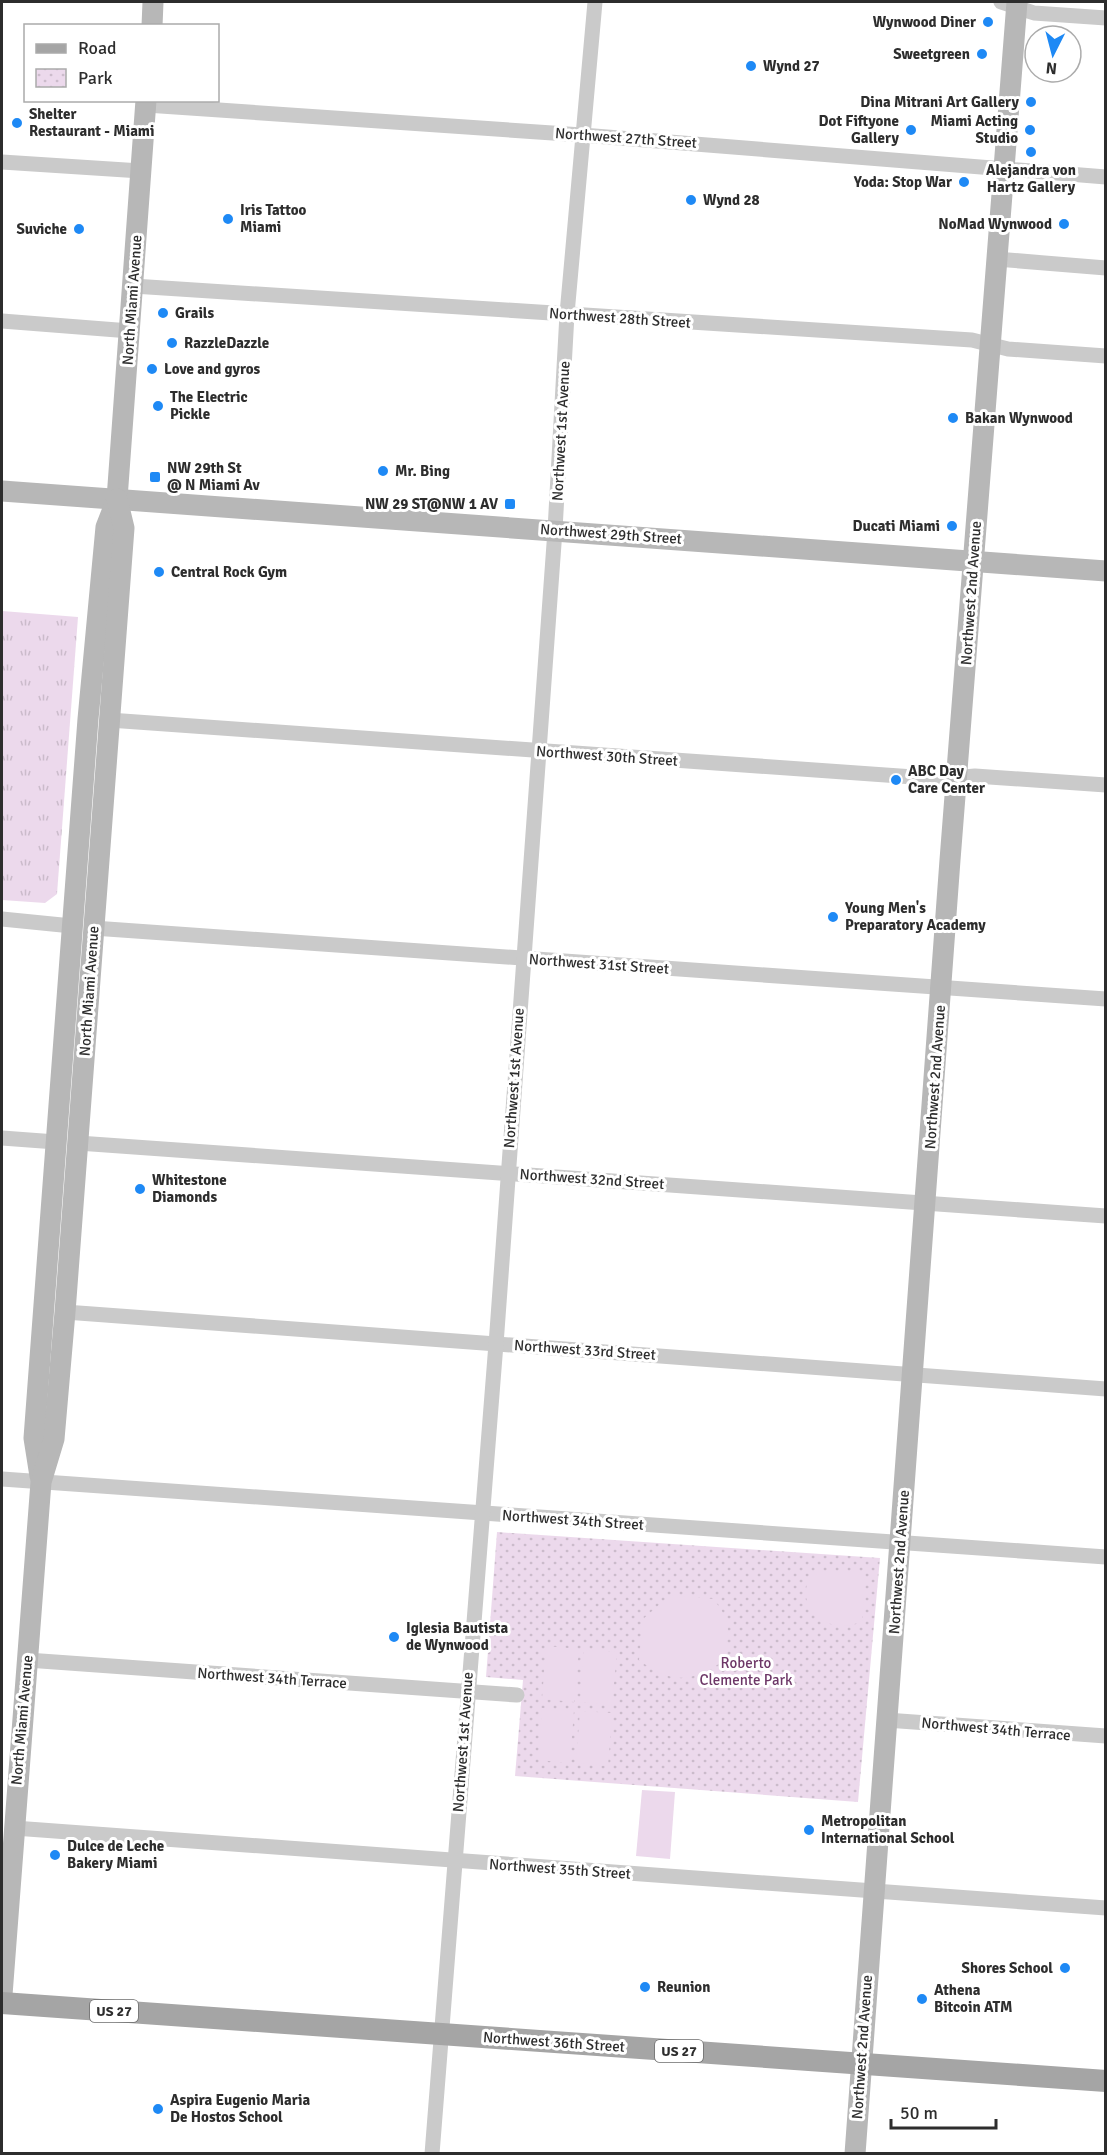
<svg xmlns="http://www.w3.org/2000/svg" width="1107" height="2155" viewBox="0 0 1107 2155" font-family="Signika,sans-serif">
  <defs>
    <pattern id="grass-tufts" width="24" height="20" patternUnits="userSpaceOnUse" patternTransform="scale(1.5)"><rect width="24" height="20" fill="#ecd9ec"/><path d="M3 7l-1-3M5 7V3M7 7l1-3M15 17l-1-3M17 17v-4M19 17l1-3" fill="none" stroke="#cbbbcb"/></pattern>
    <pattern id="park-dots" width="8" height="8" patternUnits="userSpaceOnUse" patternTransform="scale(1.5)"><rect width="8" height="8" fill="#ecd9ec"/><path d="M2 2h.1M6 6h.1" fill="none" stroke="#cbbbcb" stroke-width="1.8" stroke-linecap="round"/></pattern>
  </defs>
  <rect width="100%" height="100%" fill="#fff"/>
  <path fill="url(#grass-tufts)" d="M2,611L78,617L57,894L45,903L2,900Z"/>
  <path fill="url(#park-dots)" d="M497,1532L880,1558L858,1802L515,1776L523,1680L486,1677Z"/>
  <g fill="#ecd9ec">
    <path d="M823,1571H861L865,1577L862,1621C819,1643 783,1585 823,1571Z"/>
    <path d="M670,1595L713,1599C733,1622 729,1633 723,1661C691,1683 671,1684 639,1660L643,1619Z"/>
    <path d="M546,1646L579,1649L574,1702L542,1699Z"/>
    <path d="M584,1650L617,1652L612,1705L580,1702Z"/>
    <path d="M542,1708L574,1710L570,1763L538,1760Z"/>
    <path d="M580,1711L612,1713L608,1766L576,1763Z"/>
    <path d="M642,1790L675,1792L670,1859L636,1856Z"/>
  </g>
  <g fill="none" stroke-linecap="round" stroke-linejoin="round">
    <g stroke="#cacaca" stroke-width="15">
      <path d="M1001,2L1034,13L1106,18"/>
      <path d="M146,105L582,135L1106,177"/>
      <path d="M2,162L141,171"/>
      <path d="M996,259L1106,268"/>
      <path d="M133,286L972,340L1008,349L1106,356"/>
      <path d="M2,321L130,331"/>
      <path d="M109,720L942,779L975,776L1106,785"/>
      <path d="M2,919L72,926"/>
      <path d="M93,928L1106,999"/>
      <path d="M2,1138L56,1142"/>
      <path d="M78,1143L1106,1216"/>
      <path d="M65,1312L1106,1389"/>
      <path d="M2,1479L1106,1557"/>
      <path d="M27,1660L517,1695"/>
      <path d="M886,1720L1106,1736"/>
      <path d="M14,1828L1106,1908"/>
      <path d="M432,2154L497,1331L555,530L567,314L595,2"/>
    </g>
    <g stroke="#b7b7b7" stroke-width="21">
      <path d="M152,26L153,2"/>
      <path d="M2,491L1106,571"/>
      <path d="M40,1476L34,1438L88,719L106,527L117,499L146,100"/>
      <path d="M2,1995L41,1482L54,1439L65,1312L124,528L117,499"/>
      <path d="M855,2154L950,860L1017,2"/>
    </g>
    <path stroke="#a5a5a5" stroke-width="22" d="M2,2003L1106,2081"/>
  </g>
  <g fill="#1e89f5" stroke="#fff" stroke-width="2">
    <circle cx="988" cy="22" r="6"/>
    <circle cx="982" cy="54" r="6"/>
    <circle cx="751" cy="66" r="6"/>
    <circle cx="1031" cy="102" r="6"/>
    <circle cx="17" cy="123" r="6"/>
    <circle cx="911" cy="130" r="6"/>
    <circle cx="1030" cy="130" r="6"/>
    <circle cx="1031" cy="152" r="6"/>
    <circle cx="964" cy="182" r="6"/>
    <circle cx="691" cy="200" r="6"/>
    <circle cx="228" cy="219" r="6"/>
    <circle cx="1064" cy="224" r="6"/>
    <circle cx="79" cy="229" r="6"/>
    <circle cx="163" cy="313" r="6"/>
    <circle cx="172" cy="343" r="6"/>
    <circle cx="152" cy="369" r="6"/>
    <circle cx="158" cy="406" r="6"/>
    <circle cx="953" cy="418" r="6"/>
    <circle cx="383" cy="471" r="6"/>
    <rect x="149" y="471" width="12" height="12" rx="3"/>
    <rect x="504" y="498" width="12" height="12" rx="3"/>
    <circle cx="952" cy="526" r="6"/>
    <circle cx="159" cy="572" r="6"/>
    <circle cx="896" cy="780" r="6"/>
    <circle cx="833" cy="917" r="6"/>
    <circle cx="140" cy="1189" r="6"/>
    <circle cx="394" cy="1637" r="6"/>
    <circle cx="809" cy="1830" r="6"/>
    <circle cx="55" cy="1855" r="6"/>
    <circle cx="1065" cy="1968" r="6"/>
    <circle cx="645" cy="1987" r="6"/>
    <circle cx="922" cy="1999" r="6"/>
    <circle cx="158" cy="2109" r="6"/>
  </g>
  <g text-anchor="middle" stroke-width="6" stroke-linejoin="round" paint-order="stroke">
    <g fill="#fff" stroke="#6c6c6c" stroke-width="1.5">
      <rect x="90" y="2000" width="48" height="22" rx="4.5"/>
      <rect x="655" y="2040" width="48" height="22" rx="4.5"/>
    </g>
    <g font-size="14" font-weight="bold" fill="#2d2d2d">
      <text x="114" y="2016">US 27</text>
      <text x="679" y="2056">US 27</text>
    </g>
    <g font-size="15" font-weight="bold" fill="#2d2d2d" stroke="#fff" text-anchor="start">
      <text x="976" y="27" text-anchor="end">Wynwood Diner</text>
      <text x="970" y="59" text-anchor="end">Sweetgreen</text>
      <text x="763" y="71">Wynd 27</text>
      <text x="1019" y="107" text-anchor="end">Dina Mitrani Art Gallery</text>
      <text x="29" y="119">Shelter<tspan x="29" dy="17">Restaurant - Miami</tspan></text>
      <text x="899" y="126" text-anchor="end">Dot Fiftyone<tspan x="899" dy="17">Gallery</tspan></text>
      <text x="1018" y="126" text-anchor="end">Miami Acting<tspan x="1018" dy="17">Studio</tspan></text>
      <text x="1031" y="175" text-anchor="middle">Alejandra von<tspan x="1031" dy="17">Hartz Gallery</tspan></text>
      <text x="952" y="187" text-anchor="end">Yoda: Stop War</text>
      <text x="703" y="205">Wynd 28</text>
      <text x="240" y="215">Iris Tattoo<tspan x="240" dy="17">Miami</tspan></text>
      <text x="1052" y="229" text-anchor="end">NoMad Wynwood</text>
      <text x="67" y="234" text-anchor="end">Suviche</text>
      <text x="175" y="318">Grails</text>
      <text x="184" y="348">RazzleDazzle</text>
      <text x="164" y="374">Love and gyros</text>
      <text x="170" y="402">The Electric<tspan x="170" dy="17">Pickle</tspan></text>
      <text x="965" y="423">Bakan Wynwood</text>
      <text x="167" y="473">NW 29th St<tspan x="167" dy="17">@ N Miami Av</tspan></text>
      <text x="395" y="476">Mr. Bing</text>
      <text x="498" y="509" text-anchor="end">NW 29 ST@NW 1 AV</text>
      <text x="940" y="531" text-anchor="end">Ducati Miami</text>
      <text x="171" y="577">Central Rock Gym</text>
      <text x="908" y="776">ABC Day<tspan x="908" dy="17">Care Center</tspan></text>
      <text x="845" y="913">Young Men's<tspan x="845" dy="17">Preparatory Academy</tspan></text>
      <text x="152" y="1185">Whitestone<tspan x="152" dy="17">Diamonds</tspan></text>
      <text x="406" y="1633">Iglesia Bautista<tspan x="406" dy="17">de Wynwood</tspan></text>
      <text x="821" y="1826">Metropolitan<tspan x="821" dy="17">International School</tspan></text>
      <text x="67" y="1851">Dulce de Leche<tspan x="67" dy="17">Bakery Miami</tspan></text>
      <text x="1053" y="1973" text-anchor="end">Shores School</text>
      <text x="657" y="1992">Reunion</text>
      <text x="934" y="1995">Athena<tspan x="934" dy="17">Bitcoin ATM</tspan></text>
      <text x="170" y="2105">Aspira Eugenio Maria<tspan x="170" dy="17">De Hostos School</tspan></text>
    </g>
    <g font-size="15" fill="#2d2d2d" stroke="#fff">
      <text transform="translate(626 138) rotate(4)" y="5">Northwest 27th Street</text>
      <text transform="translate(132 300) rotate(-86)" y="5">North Miami Avenue</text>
      <text transform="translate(620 318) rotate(4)" y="5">Northwest 28th Street</text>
      <text transform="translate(561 431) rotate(-87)" y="5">Northwest 1st Avenue</text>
      <text transform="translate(611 534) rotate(4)" y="5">Northwest 29th Street</text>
      <text transform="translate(971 593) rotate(-86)" y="5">Northwest 2nd Avenue</text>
      <text transform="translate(607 756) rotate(4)" y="5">Northwest 30th Street</text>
      <text transform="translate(599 964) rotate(4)" y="5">Northwest 31st Street</text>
      <text transform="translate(89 991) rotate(-86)" y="5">North Miami Avenue</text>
      <text transform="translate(935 1077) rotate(-86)" y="5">Northwest 2nd Avenue</text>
      <text transform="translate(514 1078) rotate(-86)" y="5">Northwest 1st Avenue</text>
      <text transform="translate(592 1179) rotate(4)" y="5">Northwest 32nd Street</text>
      <text transform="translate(585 1350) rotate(4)" y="5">Northwest 33rd Street</text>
      <text transform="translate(573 1520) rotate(4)" y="5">Northwest 34th Street</text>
      <text transform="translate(899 1562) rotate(-86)" y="5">Northwest 2nd Avenue</text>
      <text transform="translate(272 1678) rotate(4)" y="5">Northwest 34th Terrace</text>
      <text transform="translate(22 1720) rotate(-85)" y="5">North Miami Avenue</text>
      <text transform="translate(996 1729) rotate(5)" y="5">Northwest 34th Terrace</text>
      <text transform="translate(463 1742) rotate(-86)" y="5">Northwest 1st Avenue</text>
      <text transform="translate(560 1869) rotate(4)" y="5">Northwest 35th Street</text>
      <text transform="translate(554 2042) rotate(4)" y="5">Northwest 36th Street</text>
      <text transform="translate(862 2047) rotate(-86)" y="5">Northwest 2nd Avenue</text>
    </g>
    <g font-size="15" fill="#6d3767" stroke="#fff">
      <text x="746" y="1668">Roberto<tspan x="746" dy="17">Clemente Park</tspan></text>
    </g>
  </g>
  <rect width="1107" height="2155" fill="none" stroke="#2d2d2d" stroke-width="6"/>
  <rect x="24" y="24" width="195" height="78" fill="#ffffff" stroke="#ababab" stroke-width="1.5"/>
  <rect x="36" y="44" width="30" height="9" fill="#a5a5a5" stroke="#ababab" stroke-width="1.5"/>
  <text x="78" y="54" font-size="18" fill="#2d2d2d">Road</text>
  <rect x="36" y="69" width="30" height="18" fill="url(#park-dots)" stroke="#ababab" stroke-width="1.5"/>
  <text x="78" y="84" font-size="18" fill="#2d2d2d">Park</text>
  <g transform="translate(1053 54) rotate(186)"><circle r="28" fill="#ffffff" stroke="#ababab" stroke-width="1.5"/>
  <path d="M0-4.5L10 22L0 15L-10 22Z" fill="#1e89f5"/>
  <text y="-9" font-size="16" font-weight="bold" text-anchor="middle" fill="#2d2d2d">N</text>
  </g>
  <path d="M891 2119v9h105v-9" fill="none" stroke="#2d2d2d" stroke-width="3"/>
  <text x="900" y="2119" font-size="18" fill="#2d2d2d" stroke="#ffffff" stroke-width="4.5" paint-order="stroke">50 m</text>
</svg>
